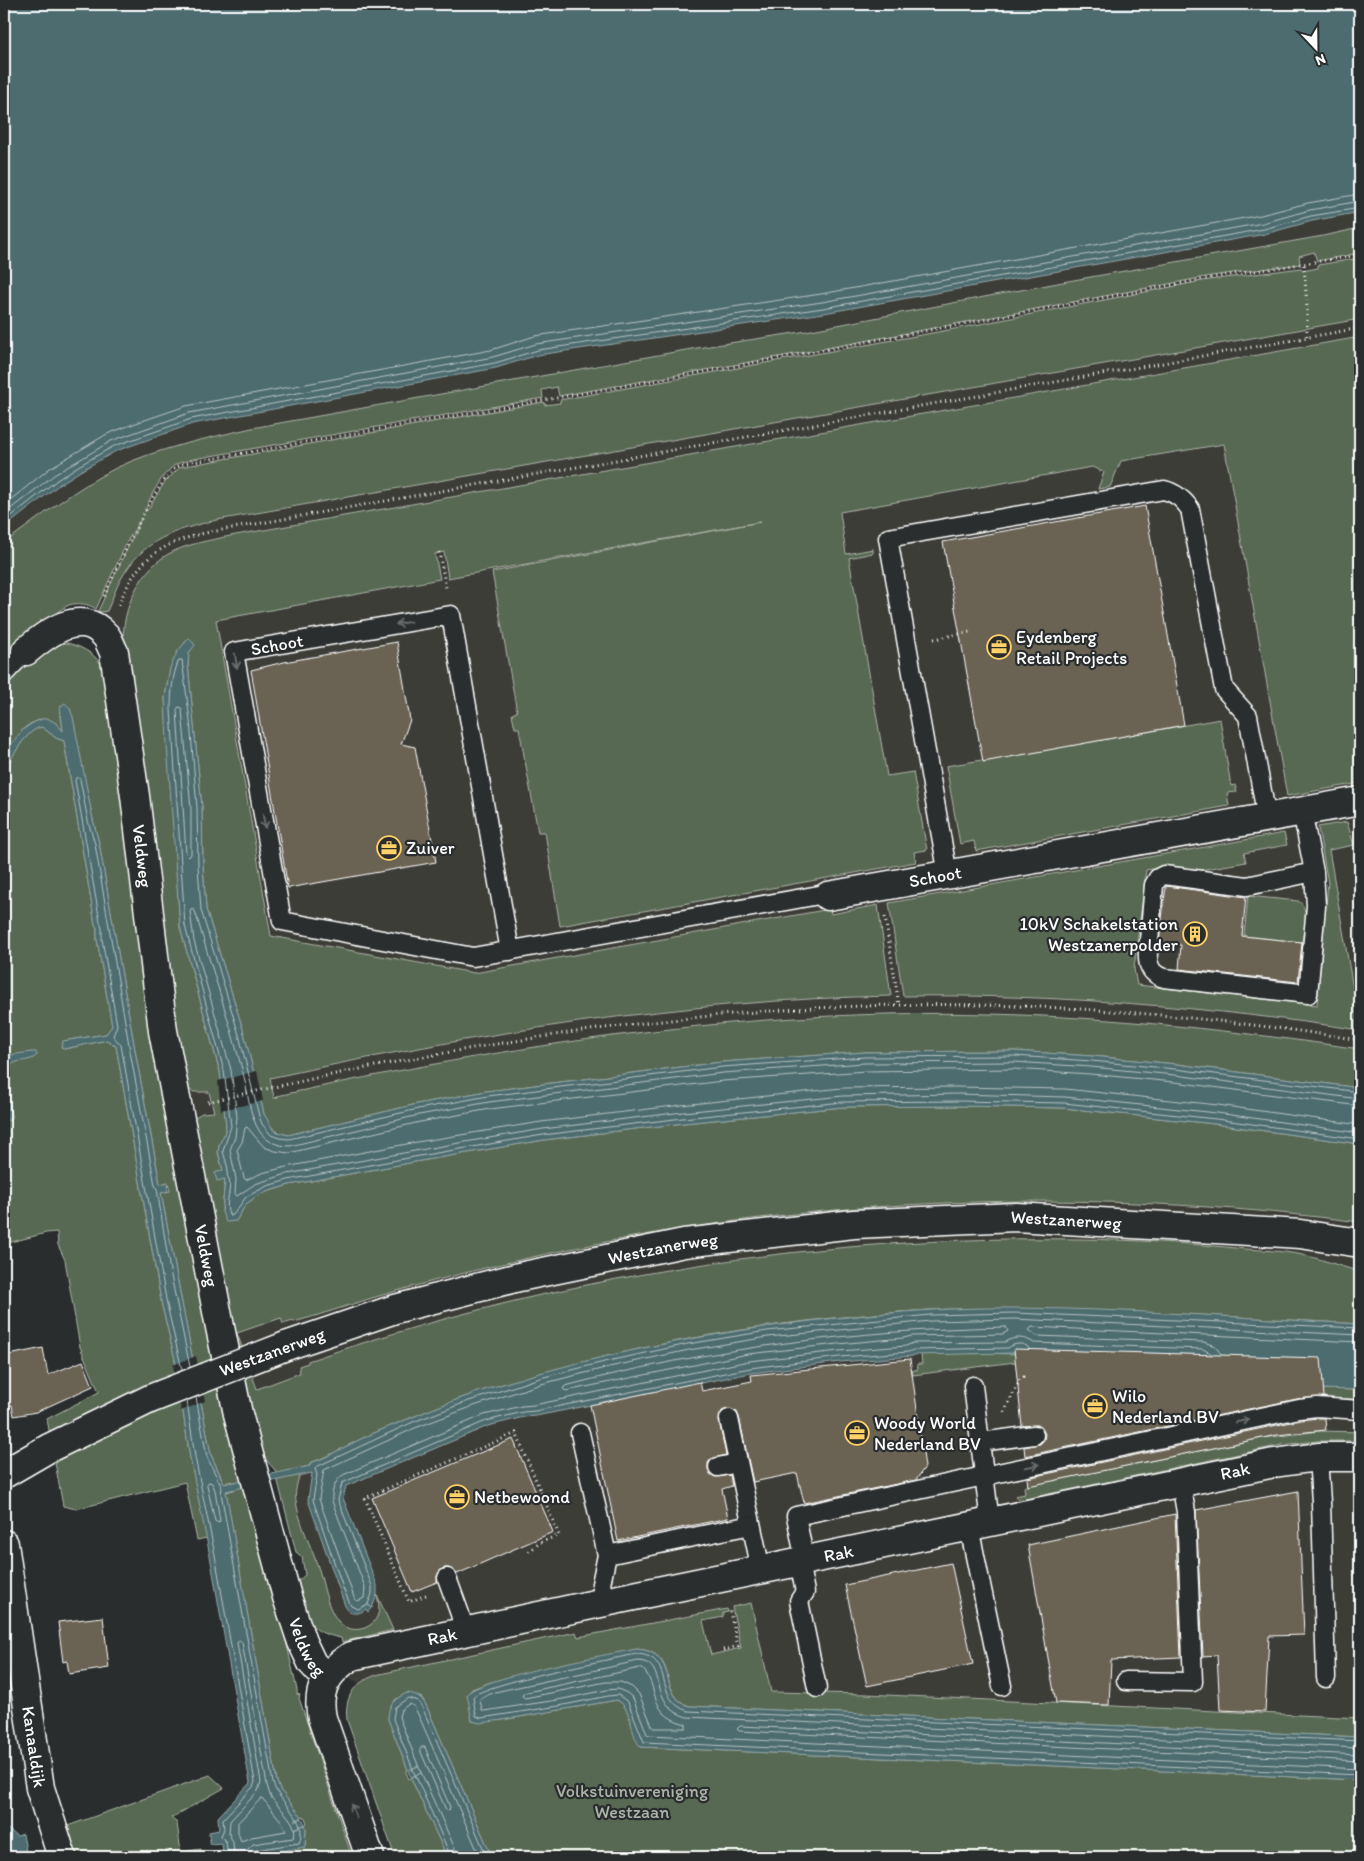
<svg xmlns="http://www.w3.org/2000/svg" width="1364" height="1861" viewBox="0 0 1364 1861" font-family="Itim,sans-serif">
  <rect width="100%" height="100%" fill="#2a2d2e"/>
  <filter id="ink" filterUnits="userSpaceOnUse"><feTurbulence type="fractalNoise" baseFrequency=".02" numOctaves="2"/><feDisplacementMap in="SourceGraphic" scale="10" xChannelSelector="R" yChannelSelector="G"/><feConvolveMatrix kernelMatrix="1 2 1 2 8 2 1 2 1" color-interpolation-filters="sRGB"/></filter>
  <g filter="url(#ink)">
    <path fill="#3e3d39" d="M1360,212V1737L694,1706L395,1700L351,1679L341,1639L322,1633L312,1626L299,1580L305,1575L302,1557L296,1552L275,1470L263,1456L203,1186L118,632L109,620L98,611L92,606L78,604L63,608L41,627H4V528L60,484L82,470L116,451L192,424L496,368L538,355L824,313L1265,234L1312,221Z"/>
    <g fill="#586952" stroke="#acb4a8">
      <path d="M1360,228V253L1317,261L1314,252L1299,256L1300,264L1211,276L806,352L559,396L557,387L542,390L543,398L193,459C187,461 180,462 175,465C161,475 150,496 145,512L149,508L164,483L180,467L544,402L545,405L560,403V400L960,328L1202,281L1301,268L1302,271L1318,268V265L1360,258V319L217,520C175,530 143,539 121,579C115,589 112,601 107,611L101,612L98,611L141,519L127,542L96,609C89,604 78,602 69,605C52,612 18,649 4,663V543C40,517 76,488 116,468C155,449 208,438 252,428L697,348L801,332L1068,281L1323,236Z"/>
      <path d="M1360,337V783L1287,796L1224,444L1121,461L1110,487L1098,489L1104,472L1092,467L840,512L846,554L873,549V553L849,558L887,776L913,772L927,850L914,852L916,862L560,926L545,832H538L519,728H515L512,714L517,712L492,572L760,522L448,578L444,552L435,554L440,579L216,620L271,936L474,973L830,909L831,914L878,905L891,996C682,1000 474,1034 270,1078L274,1098L278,1097L277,1096C509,1045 752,1008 989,1014C1114,1017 1237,1031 1360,1049V1088L1176,1064L1092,1056L1014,1051L865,1052L722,1062L487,1091L417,1104L288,1135C274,1132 269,1127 264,1114L244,1033L206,909L203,866L202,808L188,664L189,638C170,659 170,670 165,697L180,927L221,1076L226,1126L224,1135L219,1145L218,1152L223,1170L215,1173L225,1179L222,1211L236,1221L246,1204L260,1194L289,1185L420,1161L544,1140L684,1123L843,1107L956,1106L1064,1108L1215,1124L1360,1144V1222C1084,1187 823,1195 551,1253C490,1266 431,1281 372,1298C346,1306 320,1315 294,1322L293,1321L283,1324L281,1318L237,1333L257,1389L300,1373L299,1366L308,1363V1361C556,1276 816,1235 1079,1239C1134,1240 1190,1243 1245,1249C1262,1250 1281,1251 1298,1254C1319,1258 1340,1266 1360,1272V1324C1270,1319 1181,1313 1091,1311C1037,1309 983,1307 929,1310C798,1318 667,1338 541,1373C496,1385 451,1401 408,1419C388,1427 368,1435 349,1445C336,1452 324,1458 310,1463V1466L301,1468C299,1479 294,1489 296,1501C299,1522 310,1544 317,1564C324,1582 325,1605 338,1621C349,1635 373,1631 378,1614C380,1607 378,1601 377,1595L393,1630L342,1642L341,1638C327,1635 316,1632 308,1621L297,1582L305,1575L302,1557L296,1552L275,1470L259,1452L189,1121L202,1113L214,1112L209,1092H194L186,1088L175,1048L123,644C122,608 140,567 174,551C192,543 212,540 230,536Z"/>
      <path d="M67,643C84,647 96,655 105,669L277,1600L297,1690V1694L300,1695L299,1698L352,1857H236L305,1847L306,1828L305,1825L307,1823L304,1816L302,1817L280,1790L277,1782L226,1492L234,1490L232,1481L224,1483L211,1455L161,1193L170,1191L168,1182L160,1184L136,1056L99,843L93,820L70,709L60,713L64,732L56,723L41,719L30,724L23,729L4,759V685L21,666L55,644Z"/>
      <path d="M1220,719L1231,786L1235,785L1237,792L1227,793L1229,806L976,851L974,841L960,844L946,766L982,760L983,761Z"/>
      <path d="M42,727L56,738L64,741L95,924L97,928V939L112,1026L106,1034L63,1041L64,1049L107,1040L116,1046L162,1306L175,1359L190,1458L207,1538L197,1540L185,1482L76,1509L63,1506L47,1419L99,1392L80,1347L65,1260L58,1245L57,1232L46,1233L4,1244V1092L6,1119L11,1117L6,1071C11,1060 22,1061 33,1058L32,1052C23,1055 11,1059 4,1051V771C12,758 26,729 42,727Z"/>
      <path d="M1347,822L1354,845L1329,850L1354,994H1360V1030C1209,1007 1056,994 903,996L889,903L1284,833L1287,845L1244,853L1246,862L1200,870L1170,866L1146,870L1134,969L1137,985L1317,1005L1328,883L1318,827Z"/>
      <path d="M1248,896L1298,901C1311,908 1303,930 1302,942L1244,936Z"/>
      <path d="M965,1353L1025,1354L1015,1362L913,1375L912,1371L918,1369L917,1364H922L921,1354Z"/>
      <path d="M1315,1389L1360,1390V1399L1307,1398Z"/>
      <path d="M1320,1431L1360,1432V1441H1317L1282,1445L1020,1500L1015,1496L1025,1494L1024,1487L1026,1486L1263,1438Z"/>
      <path d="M751,1603L771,1692L866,1694L1360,1718V1737L689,1706C656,1694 681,1652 637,1649L491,1682L472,1689L468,1694L472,1721L502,1720L617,1700C633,1709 631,1734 641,1747L1360,1780V1857H492L426,1705L422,1698L407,1693L395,1700L388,1719L408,1770L406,1772L409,1779L411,1778L447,1857H395L347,1720C344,1694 356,1681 380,1674L576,1632L578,1637L727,1609L728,1612L723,1613V1617L703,1621L711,1655L741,1648L732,1607Z"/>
      <path d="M210,1775L224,1788L171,1818L177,1823L181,1852L201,1849L202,1857H74L62,1828Z"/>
    </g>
    <g fill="#4d6c6f" stroke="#94a7a9">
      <path d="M4,4H1360V212L1312,221L1265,234L824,313L538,355L496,368L192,424L116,451L82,470L60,484L4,528Z"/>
      <path d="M189,638L195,645L189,653L188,664L202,808L203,866L206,909L244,1033L264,1114L274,1131L288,1135L417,1104L487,1091L722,1062L865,1052L1014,1051L1092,1056L1176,1064L1360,1088V1144L1215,1124L1064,1108L956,1106L843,1107L684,1123L544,1140L420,1161L289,1185L260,1194L246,1204L236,1221L226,1222L222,1212L225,1179L217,1181L215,1173L223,1170L218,1152L219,1145L224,1135L226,1126L220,1072L180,927L167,745L165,697L170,668L177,652Z"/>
      <path d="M65,703L70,709L73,717L93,820L99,843L136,1056L160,1184H167L168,1191L161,1193L211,1455L224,1484L310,1466V1463C324,1459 335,1452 349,1445C368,1435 388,1427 408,1419C450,1401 496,1385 540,1373C638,1346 737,1329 837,1318C896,1312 956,1307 1015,1308C1130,1309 1245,1318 1360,1324V1390L1315,1389L1014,1349V1353L913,1355V1356L840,1362L751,1373L536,1416L524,1417L488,1426L346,1486L343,1498L377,1585V1595L372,1608L368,1604L371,1608L368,1612L366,1609C359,1615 350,1615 345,1606L308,1500L312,1473L226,1491L277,1782L280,1790L302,1817L294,1821L302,1818L305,1824L294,1829L305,1825L306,1828L305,1847L271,1853L223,1857L222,1843L210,1844L209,1832L219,1830L218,1817L250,1783L210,1556L190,1458L175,1359L162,1306L116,1046L107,1040L64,1049L61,1047L63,1041L106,1034L112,1026L97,939V928L95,924L64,741L56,738L42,727C26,729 12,758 4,771C4,748 23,722 47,718L56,723L63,731L60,707Z"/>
      <path d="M4,1051L9,1055L32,1052H36L37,1055C27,1065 14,1056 6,1071L11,1117L9,1121L6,1119L4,1092Z"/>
      <path d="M637,1649C680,1652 657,1696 689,1706L1360,1737V1780L641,1747C629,1736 634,1709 617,1700L502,1720L480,1723L472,1721L467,1694C483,1677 608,1654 637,1649Z"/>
      <path d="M407,1693C417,1694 421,1697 426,1705L492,1857H447L411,1778L421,1773L411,1777L408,1772L418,1766L408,1770L388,1719C388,1705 395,1698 407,1693Z"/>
      <path d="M4,1826L17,1836L23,1834L26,1850L23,1851L24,1857H4Z"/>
    </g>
    <g fill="#2a2d2e">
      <path d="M257,1071L263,1101L221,1110L218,1081Z"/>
      <path d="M196,1356L205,1401L181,1411L173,1365Z"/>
    </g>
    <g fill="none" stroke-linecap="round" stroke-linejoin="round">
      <g stroke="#b8c4c5" stroke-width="1">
        <path d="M4,505L50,468L107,434L136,423L186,406L491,350L535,336L821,294L1261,215L1308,203L1360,194"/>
        <path d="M4,514L54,475L111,441L189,413L493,357L536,344L822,302L1263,223L1310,210L1360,201"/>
        <path d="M4,522L57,480L80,465L114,446L191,419L495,363L538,350L823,308L1264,229L1311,216L1360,208"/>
        <path d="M179,707L182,708L183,721L191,809V854L189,857L186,854L177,710Z"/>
        <path d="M1360,1092L1175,1069L1092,1061L1014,1056L865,1057L722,1067L488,1096L418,1109L289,1139L279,1138L271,1135L262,1124L259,1116L239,1035L201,910L198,866L197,808L190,721L182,660H179C172,676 171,693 171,710L185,926L224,1071L231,1126L223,1151L228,1169L227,1175C235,1187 222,1204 230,1216L233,1215L246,1197L267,1186L288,1180L419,1156L543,1135L683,1118L843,1102L957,1101L1064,1103L1216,1119L1360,1139"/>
        <path d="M1360,1099L1175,1075L1091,1067L1014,1062L865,1063L723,1073L489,1102L419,1115L290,1146C278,1146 267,1142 260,1132C248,1114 248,1089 242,1069C228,1016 210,964 195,911L192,909L190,911L194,941L231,1070L237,1117L235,1137L230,1150L236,1179L235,1194L237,1196L255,1184L287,1174L459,1143L543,1129L683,1112L843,1096L957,1094L1065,1097L1217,1113L1360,1133"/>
        <path d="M1360,1106L1174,1082L1090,1074L1014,1069L866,1071L723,1081L490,1109L420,1122L289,1153L275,1151L264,1147L247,1127L245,1128L242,1142L237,1150L244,1178L246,1180L262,1173L286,1167L417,1142L541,1122L682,1105L842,1088L957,1087L1065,1089L1218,1105L1360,1125"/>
        <path d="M1006,1327L1008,1331L1003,1334L912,1336L903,1338L838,1344L748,1354L566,1391L563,1389L565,1386C711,1348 855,1330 1006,1327Z"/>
        <path d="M1029,1348C1024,1342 1014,1343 1008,1348L913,1350L908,1352L840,1357L750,1368L535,1411L523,1412L486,1421L342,1483L338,1500L372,1586V1594L368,1604L358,1609L351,1606L343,1588L313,1500L317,1475L315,1469L316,1467L413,1422L469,1401L540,1378L608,1361L688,1344L767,1331L930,1315L1014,1313L1360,1328"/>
        <path d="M1212,1354L1203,1349L1034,1343C1025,1337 1015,1336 1005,1342L913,1343L906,1346L839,1351L749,1361L534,1405L522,1406L484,1415L343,1475C335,1480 331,1492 332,1501L365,1587L364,1598L358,1601L355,1600L319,1499L324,1470L415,1428L471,1407L541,1384L609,1367L689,1350L768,1337L931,1321L1014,1319L1360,1335"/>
        <path d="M1221,1354L1215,1346L1204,1342L1037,1336L1029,1330L1032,1327L1360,1342"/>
        <path d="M182,1370L167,1305L121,1045L113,1036L117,1025L102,939V928L100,922L75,780L77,777L80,779L88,821L95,844L131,1057L155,1185L157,1189L170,1271L190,1367"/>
        <path d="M196,1397L207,1457L222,1488L221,1493L273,1783C279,1804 309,1819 299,1843L256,1850L252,1853L251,1857"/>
        <path d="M187,1401L195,1457L215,1555L255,1782L253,1787L223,1819L224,1829L221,1836L226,1842L228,1857"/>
        <path d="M209,1482L212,1483L215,1490L220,1521L218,1523L215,1521L207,1485Z"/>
        <path d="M641,1668C654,1675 652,1702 664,1713C670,1719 678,1722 686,1724V1728H653L639,1694L632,1687L621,1682H606L525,1698L522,1696L524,1693Z"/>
        <path d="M1360,1741L688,1711C652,1700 676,1656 637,1654C615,1658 482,1684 473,1697L476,1716L481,1718L559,1706L608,1696L618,1695L628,1702L644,1742L1360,1775"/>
        <path d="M422,1747H425L428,1755L450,1807L449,1811L446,1810L420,1750Z"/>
        <path d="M1360,1748L687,1717C647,1706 669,1662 638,1661L495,1692L481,1698L480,1700L482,1710L484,1711L558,1700L607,1690L618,1689L627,1693L633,1698L647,1734L649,1735L1360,1769"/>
        <path d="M1360,1755L740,1726L737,1729L739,1731L1360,1761"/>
        <path d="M262,1798L282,1822L286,1831L252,1837L241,1841L238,1833V1823Z"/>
        <path d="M234,1857L233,1842L229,1834L230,1821L258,1791L261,1782L237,1643L239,1640L242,1642L267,1785C268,1789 269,1793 271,1797C278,1808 301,1824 293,1838L253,1844L247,1850L245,1857"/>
        <path d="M451,1857L414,1772L393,1719L395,1707L408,1698L418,1701L422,1707L487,1857"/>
        <path d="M457,1857L456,1851L420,1770L399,1717L401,1710L409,1704L414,1706L422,1723L480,1857"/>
      </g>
    </g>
    <g fill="#6b6353" stroke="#fff">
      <path d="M1145,506L1184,725L983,762L943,542Z"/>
      <path d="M397,642L410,720L401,744L415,747L436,862L288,888L251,670L284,662Z"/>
      <path d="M1166,886L1246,897L1242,936L1302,942L1298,982L1179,969L1181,945L1159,943Z"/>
      <path d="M43,1348L48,1375L83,1361L93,1386L36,1412L14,1416L12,1405L7,1406L4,1392V1356Z"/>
      <path d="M1014,1349L1321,1358L1324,1397L1297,1399L1025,1456L1024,1447L1040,1444L1044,1440L1045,1434L1042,1428L1038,1425L1022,1426Z"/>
      <path d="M910,1359L925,1467L916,1480L804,1503L797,1473L753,1482L739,1417L737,1412L727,1409L722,1411L719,1421L726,1455L711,1459L708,1463V1469L710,1474L715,1477L730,1475L732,1486L722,1489L728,1518L618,1541L590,1405L700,1382L702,1391L752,1381L751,1375Z"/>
      <path d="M1317,1418H1325L1326,1430L1277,1435L1028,1486L1027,1478L1301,1420Z"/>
      <path d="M513,1439L553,1532L457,1574L449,1568H443L437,1576V1582L412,1592L372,1498Z"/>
      <path d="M1298,1491L1304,1635L1269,1636L1265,1712L1220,1710L1217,1655L1203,1656L1196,1510Z"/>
      <path d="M1175,1514L1181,1657L1111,1660L1109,1705L1056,1703L1028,1545Z"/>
      <path d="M951,1563L973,1664L867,1686L845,1585Z"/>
      <path d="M103,1617L109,1668L69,1674L67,1661L63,1662L58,1622Z"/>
    </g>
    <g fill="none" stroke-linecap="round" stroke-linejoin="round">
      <g stroke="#fff" stroke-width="21">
        <g id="service">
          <path d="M4,674L26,651"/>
          <path d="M1302,811L1314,872L1316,906L1308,994L1164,978C1151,974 1147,965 1148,952L1154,885L1158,878L1164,875L1247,886L1314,872"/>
          <path d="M948,875L888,538L1164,490C1176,493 1183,499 1190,509L1224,689L1248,716L1267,818"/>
          <path d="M510,951L451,615L234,652L282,921L473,957L819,895L828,896"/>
          <path d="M973,1386L990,1522"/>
          <path d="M729,1419L761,1570"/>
          <path d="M580,1433L607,1555L601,1584L605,1602"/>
          <path d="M980,1442L1034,1435"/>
          <path d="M1318,1457L1321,1502L1326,1678"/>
          <path d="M718,1467L738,1463"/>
          <path d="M969,1527L1002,1686"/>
          <path d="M607,1555L751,1525"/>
          <path d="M805,1561L796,1516L1299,1409L1317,1407L1360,1410"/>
          <path d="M799,1562L805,1592L799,1601L817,1688"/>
          <path d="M447,1578L460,1614L464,1632"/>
          <path d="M1126,1681L1193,1682L1186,1512L1181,1483"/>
        </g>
      </g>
      <g stroke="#fff" stroke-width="31">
        <g id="minor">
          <path id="s1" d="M26,651C46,634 80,607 105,635C109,639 111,647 114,652L135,796L163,1031L220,1327L238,1414L287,1597L302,1642L312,1663L326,1678"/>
          <path id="s2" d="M828,896L1360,801"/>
          <path id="s3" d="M4,1544L40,1788L62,1857"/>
          <path id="s4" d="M370,1857L322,1718C316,1689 327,1672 351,1656L605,1602L1274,1463L1318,1457H1360"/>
        </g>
      </g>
      <g stroke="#fff" stroke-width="31">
        <g id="primary">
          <path id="s5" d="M286,1346L395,1309L519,1277L684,1243L854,1224L1016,1217L1300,1234L1360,1243"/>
        </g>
      </g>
      <g stroke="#fff" stroke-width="3" stroke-dasharray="1 4" stroke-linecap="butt">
        <path d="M1304,265L1307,307V337"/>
        <path d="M439,552L446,588"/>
        <path d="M104,596C118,568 156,475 182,464L720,369L1210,278L1360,255"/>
        <path d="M119,605C136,560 159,544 205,533L1360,328"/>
        <path d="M934,639L970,632"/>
        <path d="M885,917L899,1005"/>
        <path d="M208,1102C433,1050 663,1010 895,1005C1051,1002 1207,1016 1360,1040"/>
        <path d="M1004,1412L1020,1380L1024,1377H1027"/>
        <path d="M426,1595L409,1602L365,1498L516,1433L559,1535L541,1542L528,1552"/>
        <path d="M723,1650L738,1646L729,1608"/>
      </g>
      <use href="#service" stroke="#2a2d2e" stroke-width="18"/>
      <use href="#minor" stroke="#2a2d2e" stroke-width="28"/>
      <use href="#primary" stroke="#2a2d2e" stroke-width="28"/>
      <g stroke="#fff" stroke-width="31" stroke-linecap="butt">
        <path id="primary-bridge" d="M4,1474L49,1448L150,1399L286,1346"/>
      </g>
      <use href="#primary-bridge" stroke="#2a2d2e" stroke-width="28"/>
    </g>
    <defs><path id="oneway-shaft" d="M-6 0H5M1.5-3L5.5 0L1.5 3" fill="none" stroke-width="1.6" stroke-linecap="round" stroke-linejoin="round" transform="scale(1.25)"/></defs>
    <g stroke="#6a6c6d">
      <use href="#oneway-shaft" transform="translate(403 623) rotate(170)"/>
      <use href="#oneway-shaft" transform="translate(236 661) rotate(81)"/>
      <use href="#oneway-shaft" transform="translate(264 821) rotate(80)"/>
      <use href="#oneway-shaft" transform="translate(1242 1421) rotate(-12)"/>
      <use href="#oneway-shaft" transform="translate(1032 1466) rotate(-12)"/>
      <use href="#oneway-shaft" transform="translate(354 1811) rotate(-109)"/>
    </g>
  </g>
  <defs>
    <g id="office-ring" transform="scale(1.25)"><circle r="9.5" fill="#2a2d2e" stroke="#ffd166" stroke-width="1.5"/><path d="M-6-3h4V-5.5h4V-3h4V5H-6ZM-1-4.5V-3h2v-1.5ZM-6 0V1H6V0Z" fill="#ffd166"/></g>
    <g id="building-ring" transform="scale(1.25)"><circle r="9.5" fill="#2a2d2e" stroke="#ffd166" stroke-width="1.5"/><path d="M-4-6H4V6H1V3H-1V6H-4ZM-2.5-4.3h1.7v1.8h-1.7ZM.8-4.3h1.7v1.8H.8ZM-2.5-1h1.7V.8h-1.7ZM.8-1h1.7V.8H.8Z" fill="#ffd166"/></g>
  </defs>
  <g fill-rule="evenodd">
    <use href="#office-ring" x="999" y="647"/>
    <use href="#office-ring" x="389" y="848"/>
    <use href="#building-ring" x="1195" y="934"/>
    <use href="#office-ring" x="1095" y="1406"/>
    <use href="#office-ring" x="857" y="1433"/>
    <use href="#office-ring" x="457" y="1497"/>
  </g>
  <g text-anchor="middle" stroke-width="4.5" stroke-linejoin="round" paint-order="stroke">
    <g font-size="18" fill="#fff" stroke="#2a2d2e" text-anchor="start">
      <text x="1016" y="643">Eydenberg<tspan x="1016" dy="21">Retail Projects</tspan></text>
      <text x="406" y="854">Zuiver</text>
      <text x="1178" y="930" text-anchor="end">10kV Schakelstation<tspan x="1178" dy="21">Westzanerpolder</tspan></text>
      <text x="1112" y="1402">Wilo<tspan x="1112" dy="21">Nederland BV</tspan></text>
      <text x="874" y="1429">Woody World<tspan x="874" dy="21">Nederland BV</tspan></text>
      <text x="474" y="1503">Netbewoond</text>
    </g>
    <g font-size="18" fill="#fff" stroke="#2a2d2e">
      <text transform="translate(277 645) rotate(-10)" y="6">Schoot</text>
      <text dy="6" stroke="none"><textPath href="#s1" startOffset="316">Veldweg</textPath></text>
      <text dy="6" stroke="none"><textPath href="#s2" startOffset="109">Schoot</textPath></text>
      <text dy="6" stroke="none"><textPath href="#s5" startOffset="795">Westzanerweg</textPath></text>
      <text dy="6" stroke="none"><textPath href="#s5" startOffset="390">Westzanerweg</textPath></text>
      <text dy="6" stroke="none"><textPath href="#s1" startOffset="721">Veldweg</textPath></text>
      <text transform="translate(272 1352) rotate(-20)" y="6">Westzanerweg</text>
      <text dy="6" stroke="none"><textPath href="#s4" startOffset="1124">Rak</textPath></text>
      <text dy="6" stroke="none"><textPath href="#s4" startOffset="719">Rak</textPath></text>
      <text dy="6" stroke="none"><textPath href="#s4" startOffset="314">Rak</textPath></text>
      <text dy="6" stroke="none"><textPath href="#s1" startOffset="1126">Veldweg</textPath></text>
      <text dy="6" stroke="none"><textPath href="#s3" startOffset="205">Kanaaldijk</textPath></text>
    </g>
    <g font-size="18" fill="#acb4a8" stroke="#2a2d2e">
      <text x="632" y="1797">Volkstuinvereniging<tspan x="632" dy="21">Westzaan</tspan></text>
    </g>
  </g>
  <rect width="1364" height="1861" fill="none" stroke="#2a2d2e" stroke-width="20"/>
  <rect x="10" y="10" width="1344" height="1841" fill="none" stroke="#fff" stroke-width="2" filter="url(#ink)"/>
  <g transform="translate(1316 48) rotate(158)" stroke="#2a2d2e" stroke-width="4" paint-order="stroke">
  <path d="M0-4L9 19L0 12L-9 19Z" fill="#ffffff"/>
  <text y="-8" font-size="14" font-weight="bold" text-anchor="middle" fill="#ffffff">N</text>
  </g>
</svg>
